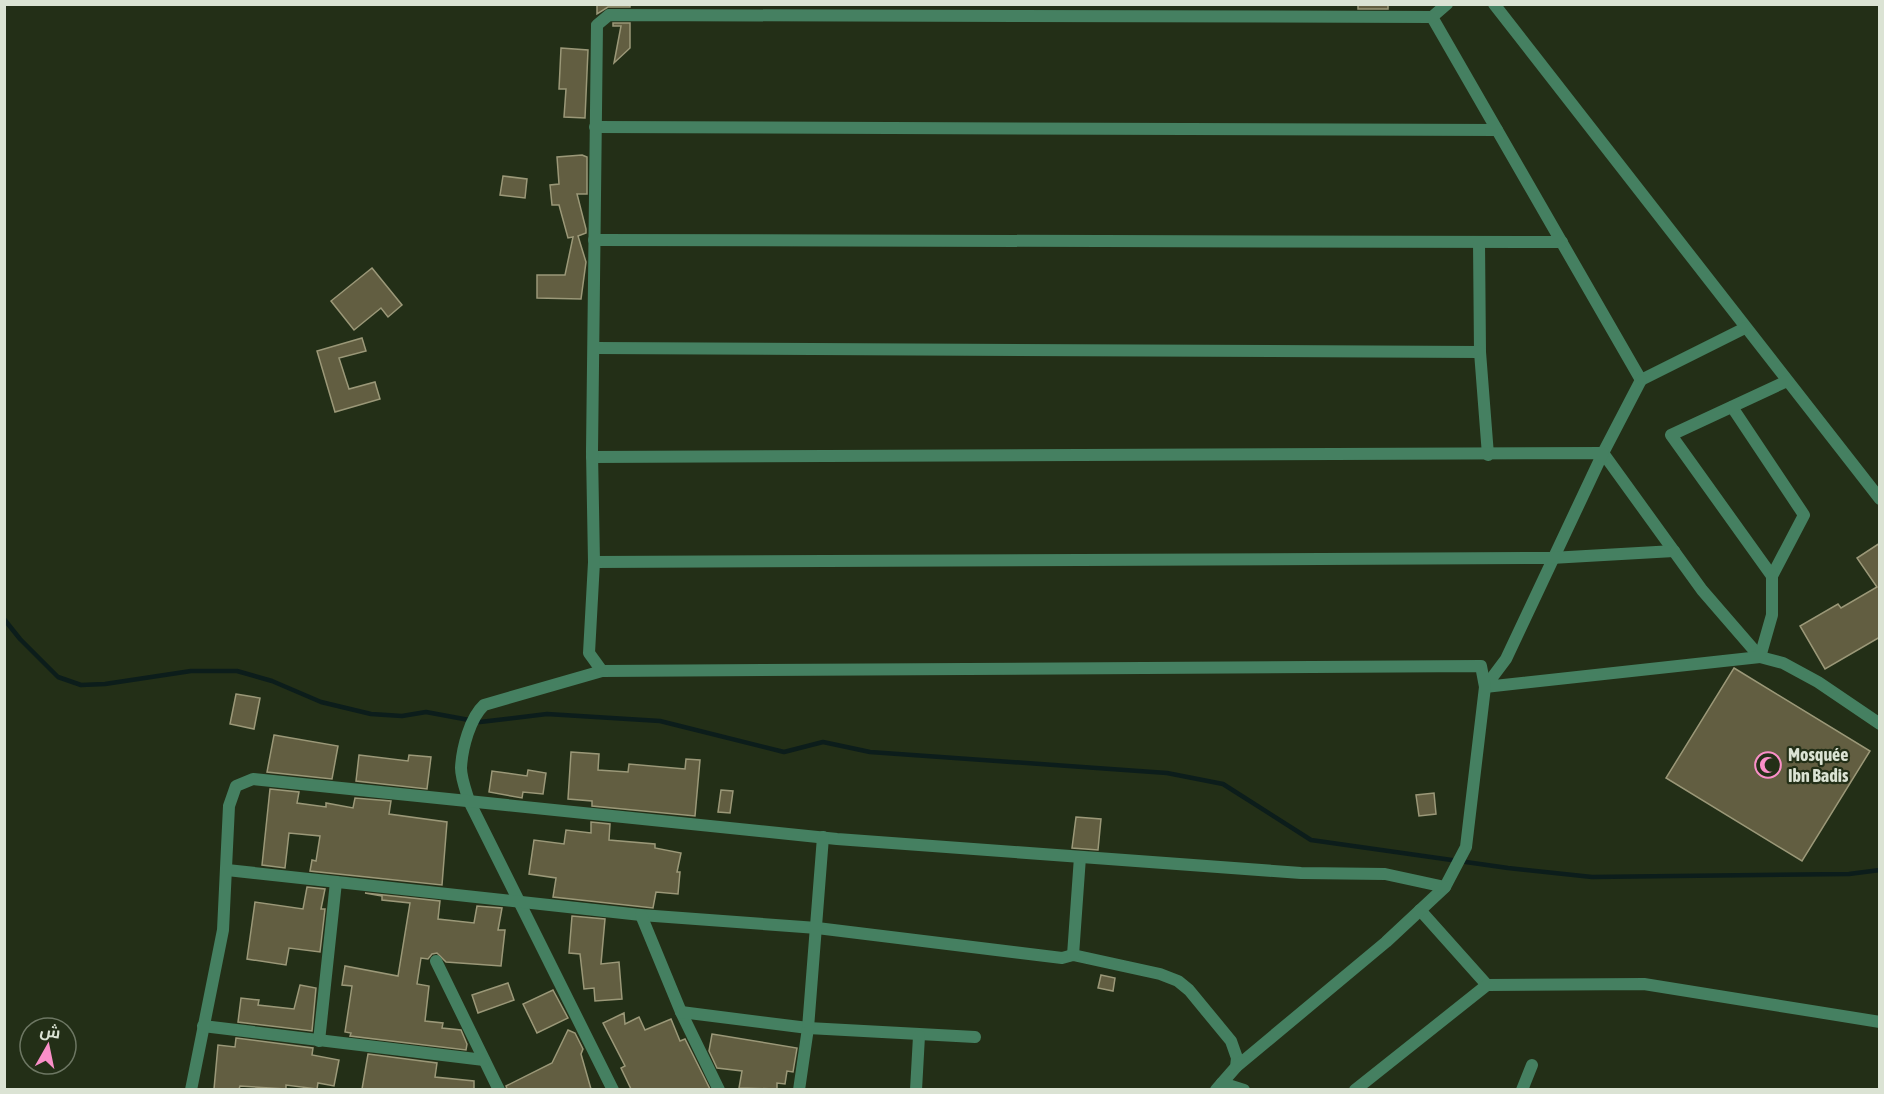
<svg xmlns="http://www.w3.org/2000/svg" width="1884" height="1094" viewBox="0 0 1884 1094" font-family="'Asap Condensed',Cairo,sans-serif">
  <rect width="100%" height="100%" fill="#232f17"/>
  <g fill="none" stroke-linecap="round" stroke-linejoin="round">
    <path stroke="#0c1d1b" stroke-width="4.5" d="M4,619L20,639L58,677L81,685L105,684L191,671H237L272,681L321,702L371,714L402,716L426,712L480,722L547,714L660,721L784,752L823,742L870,752L1167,773L1223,784L1311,840L1508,868L1592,877L1849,874L1880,870"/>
  </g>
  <g fill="#625e41" stroke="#9b9878" stroke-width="1.5">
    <path d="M597,4H630V7H608L597,14Z"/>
    <rect x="1358" y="4" width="30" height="5"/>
    <path d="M613,23H630V48L614,63L621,26H613Z"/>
    <path d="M561,48L588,50L585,118L564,117L566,89H559Z"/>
    <path d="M582,155L587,157V194H577L586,229V233L578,236L586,262L581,299L537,298V275H565L573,237L568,238L559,205H552L550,185L559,184L557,157Z"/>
    <path d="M503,176L527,179L525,198L500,195Z"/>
    <path d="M372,268L402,305L388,317L381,308L354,330L331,301Z"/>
    <path d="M362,338L366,351L339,358L349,389L375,382L380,399L335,412L317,351Z"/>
    <path d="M1880,543V637L1825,669L1800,626L1838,604L1841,608L1877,587L1857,558Z"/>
    <path d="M1734,668L1870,751L1802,861L1666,778Z"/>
    <path d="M236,694L260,698L254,729L230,724Z"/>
    <path d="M274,735L338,746L332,779L267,772Z"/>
    <path d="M571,752L599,754L598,770L628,772L629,764L685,769L686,759L700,760L695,816L592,806V801L568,799Z"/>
    <path d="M359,755L408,761L409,755L431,757L427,789L356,781Z"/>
    <path d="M528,770L546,773L543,794L523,792L522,798L489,792L492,771L527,776Z"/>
    <path d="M270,789L299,792L297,803L326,807V803L353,808L355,798L391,801L389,814L447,822L442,885L310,871L312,860L316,861L320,836L289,833L285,868L262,865Z"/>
    <path d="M721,790L733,791L730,813L718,812Z"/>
    <path d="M1434,793L1436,814L1419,816L1416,795Z"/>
    <path d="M1076,817L1101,819L1098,850L1072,848Z"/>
    <path d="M591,822L610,824L609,840L655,844V848L681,853L677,872H680L678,894L656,892L653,908L553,897L556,878L529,874L534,840L564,844L566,830L591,833Z"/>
    <path d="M307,887L325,889L321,909H325L320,952L289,948L286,965L247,959L255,902L303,909Z"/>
    <path d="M365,893L440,901L438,919L474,923L477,906L502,908L498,930H505L501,966L446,962L437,953L432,954L428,959L421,958L417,984L429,986L425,1021L443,1023L442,1028L461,1030L467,1044L466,1050L350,1036L351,1033L345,1032L352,986L342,985L345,966L398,976L410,903L382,900V896Z"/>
    <path d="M572,916L605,919L601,964L619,962L622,999L595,1001L594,988L584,989L580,954L569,953Z"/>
    <path d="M1101,975L1115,978L1113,991L1098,988Z"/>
    <path d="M508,983L514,1000L478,1013L472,995Z"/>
    <path d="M300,985L316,988L312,1031L238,1022L241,998L259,1000L258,1005L294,1009Z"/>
    <path d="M553,990L568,1018L537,1033L523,1004Z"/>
    <path d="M624,1013L625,1024L639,1017L645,1030L671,1019L680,1041L685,1039L710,1089H631L621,1068L625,1066L603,1023Z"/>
    <path d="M568,1030L575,1033L583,1049L581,1054L591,1089H507L506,1086L552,1063Z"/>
    <path d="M712,1034L797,1048L793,1072L787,1071L785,1084L777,1083V1089L739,1088L742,1071L717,1068L709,1051Z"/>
    <path d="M236,1038L313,1048L312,1055L339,1060L334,1086L318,1083L317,1089L286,1085V1089L240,1086L239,1089H214L218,1045L235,1047Z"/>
    <path d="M368,1054L437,1063L435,1077L474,1081V1089H362Z"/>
  </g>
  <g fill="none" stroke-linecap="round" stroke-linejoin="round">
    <g stroke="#458061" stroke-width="12">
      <path d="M1494,4L1880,499"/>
      <path d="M1432,17L1641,380L1745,328"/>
      <path d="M595,127L1497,130"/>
      <path d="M594,240L1562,242"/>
      <path d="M1479,242L1480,352"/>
      <path d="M595,348L1480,352L1488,455"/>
      <path d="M1641,380L1603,453L1702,590L1760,657L1783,663L1818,682L1880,724"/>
      <path d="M1732,407L1804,515L1772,576"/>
      <path d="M592,457L1603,453L1506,659L1485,687L1760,657L1772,615V576L1671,435L1787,381"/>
      <path d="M594,562L1551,558L1674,551"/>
      <path d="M602,671L484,705C470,718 462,748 461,768C461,778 466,791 469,801L613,1090"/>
      <path d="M227,870L641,915L817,928L1062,958L1073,955L1160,974L1178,981L1189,990L1231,1041L1237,1058L1236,1067L1222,1083"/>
      <path d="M1420,910L1487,985"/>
      <path d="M641,915L681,1012L719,1090"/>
      <path d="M1073,955L1080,857"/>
      <path d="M436,961L499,1090"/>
      <path d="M681,1012L808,1028L975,1037"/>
      <path d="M203,1026L484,1060"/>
      <path d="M319,1041L336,882"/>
      <path d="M1236,1067L1386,942L1445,887L1466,847L1485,687L1481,666L602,671L589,653L594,562L592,452L597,25L609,15L1432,17L1447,4"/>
      <path d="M191,1090L223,930L229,806L236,786L253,779L837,839L1301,873L1385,874L1445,887"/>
      <path d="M799,1090L808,1028L823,837"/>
      <path d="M916,1090L919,1036"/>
      <path d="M1216,1090L1222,1083L1244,1090"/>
      <path d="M1355,1090L1487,985L1644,984L1880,1022"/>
      <path d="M1522,1090L1532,1065"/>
    </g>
  </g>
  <defs>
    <g id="mosque-ring" transform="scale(1.35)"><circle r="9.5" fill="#232f17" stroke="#fa8fc8" stroke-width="1.5"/><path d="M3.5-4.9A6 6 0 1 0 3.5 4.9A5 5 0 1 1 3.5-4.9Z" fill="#fa8fc8"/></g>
  </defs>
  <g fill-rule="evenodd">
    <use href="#mosque-ring" x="1768" y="765"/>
  </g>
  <g text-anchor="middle" stroke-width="4.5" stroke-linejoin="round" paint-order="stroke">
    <g font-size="18" font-weight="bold" fill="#dbe3d4" stroke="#232f17" text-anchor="start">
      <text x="1788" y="761">Mosquée<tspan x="1788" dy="21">Ibn Badis</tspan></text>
    </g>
  </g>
  <rect width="1884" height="1094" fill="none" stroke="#dbe3d4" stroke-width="12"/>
  <g transform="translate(48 1046) rotate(9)"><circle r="28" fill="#232f17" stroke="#6d7763" stroke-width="1.5"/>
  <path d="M0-4.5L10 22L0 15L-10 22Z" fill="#fa8fc8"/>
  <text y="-9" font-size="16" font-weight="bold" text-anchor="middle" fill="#dbe3d4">ش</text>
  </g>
</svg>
